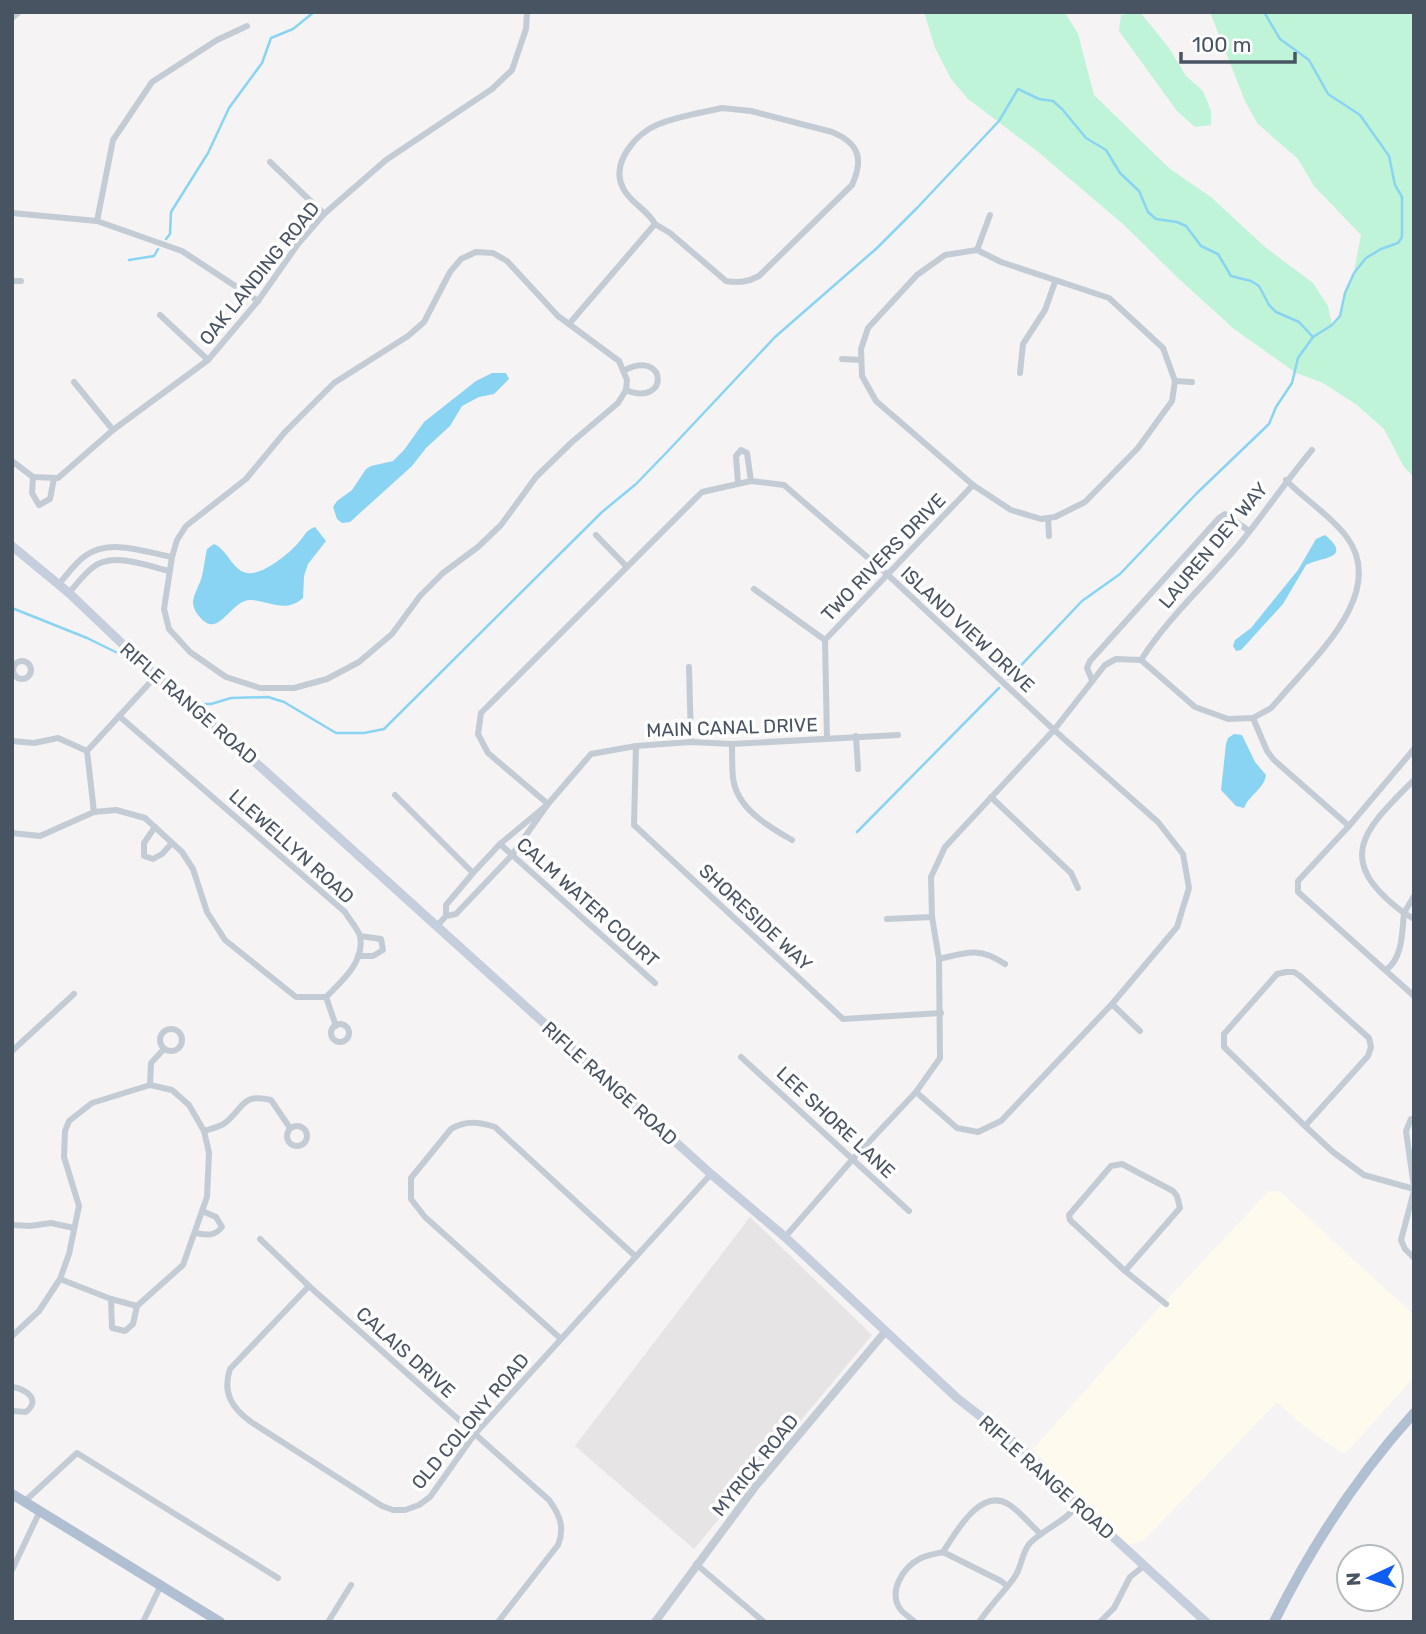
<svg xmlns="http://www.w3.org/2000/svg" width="1426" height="1634" viewBox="0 0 1426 1634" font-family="Rubik,sans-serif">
  <rect width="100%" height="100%" fill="#f5f3f3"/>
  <path fill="#fefbee" d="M1269,1191H1279L1414,1315V1377L1346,1453L1340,1452L1301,1424L1277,1402L1144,1540L1128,1545L1072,1491L1033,1449L1156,1311Z"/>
  <path fill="#e6e4e5" d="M750,1217L872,1335L694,1549L575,1446Z"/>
  <g fill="#c0f4d9">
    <path d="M924,12H1065L1078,34L1094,95L1170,169L1211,197L1265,247L1313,283L1328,306L1332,325L1340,316L1345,293L1354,272L1361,235L1314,186L1298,159L1257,123L1245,101L1210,12H1414V477L1404,467L1384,429L1357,405L1323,383L1296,373L1234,329L1179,279L1123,224L1037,151L968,99L951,79L935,48Z"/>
    <path d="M1140,12L1169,48L1186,76L1203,91L1211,111V125L1195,127L1177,111L1119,31L1121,15Z"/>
  </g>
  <g fill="#8ad4f3">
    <path d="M492,373H506L509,379L494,394L479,397L462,406L450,426L426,448L412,466L350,522L342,523L337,519L333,507L337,501L352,490L366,469L371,466L393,461L404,450L424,422L476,381Z"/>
    <path d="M315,527L326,541L308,564L304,576L303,598C286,613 272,602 252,600C230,598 219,642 199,616C196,613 193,607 193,602C194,593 200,584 202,576C204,567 205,558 207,549L214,544C228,550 232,570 247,573C262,576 290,553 299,542C305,535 306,530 315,527Z"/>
    <path d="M1325,535C1354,559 1320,557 1306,565L1283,604L1241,650L1236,651L1233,646L1235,640L1251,628L1298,570L1316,539Z"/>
    <path d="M1234,734L1242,735L1255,762L1266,775C1264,789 1249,795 1244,808L1236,806L1221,790L1226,744L1228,738Z"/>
  </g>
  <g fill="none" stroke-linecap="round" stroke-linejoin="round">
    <g stroke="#8ad4f3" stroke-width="2.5">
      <path d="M166,239L170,234L171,212L208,153L229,108L262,63L271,38L293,29L314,12"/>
      <path d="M129,260L154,256L158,249"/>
      <path d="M12,608L87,638L134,661"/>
      <path d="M1008,679L1082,601L1120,574L1197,493L1269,424L1276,407L1292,383L1298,358L1313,337L1332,325L1340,316L1345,293L1354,273L1366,258L1381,249L1398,243L1402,237V197L1395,185L1389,156L1360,115L1328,94L1309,60L1280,39L1264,12"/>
      <path d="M170,682L199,704H211L231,698L268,697L284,702L336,733H364L384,729L602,512L636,484L667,452L775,337L877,248L917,208L999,121L1018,89L1039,99L1053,101L1062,109L1086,138L1106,150L1120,173L1139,191L1148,212L1156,219L1177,222L1186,226L1201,246L1218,254L1231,276L1251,281L1259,286L1269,305L1276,312L1299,322L1313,337"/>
      <path d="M857,832L999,688"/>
    </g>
    <g stroke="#c3ccd5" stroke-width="6">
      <path d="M12,18L19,12"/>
      <path d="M270,162L324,214"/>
      <path d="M12,213L97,221L182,251L258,301"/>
      <path d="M97,221L113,140L152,82L217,40L247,26"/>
      <path d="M977,250L1001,262L1109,298L1163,348L1175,381L1172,401L1138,448L1085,502L1055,517L1041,519L1011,510L973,485L876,401L862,376L861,349L868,328L917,275L945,255Z"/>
      <path d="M977,250L990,215"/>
      <path d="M476,252L493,253L507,261L558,316L619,361L627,380L626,390L618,403L572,442L536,477L501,525L478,547L443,573L420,596L392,634L359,662L327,679L294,688H260L226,677L190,652L169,629L164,609L172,557L177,540L186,526L246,479L285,432L334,383L408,336L424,322L450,272L461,259Z"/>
      <path d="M12,281H21"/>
      <path d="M160,315L208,360"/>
      <path d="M569,324L655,224C647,209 630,203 623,188C610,163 636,133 659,124C679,116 701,113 722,108L751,111L832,132C859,143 864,159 852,185L759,276C748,282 739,283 726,281L670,233L655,224"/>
      <path d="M842,359L861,360"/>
      <path d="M625,370C668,349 669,408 626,390"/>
      <path d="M1020,373L1023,344L1045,310L1055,282"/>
      <path d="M1175,381L1192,382"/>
      <path d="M74,382L113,430"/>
      <path d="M12,461L33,477L58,478L113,430L208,360L258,301L298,244L324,214L386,160L492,89L512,70L526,29L527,12"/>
      <path d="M33,477L32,493L39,505L50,499L54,478"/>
      <path d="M738,483L736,456L741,450L747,453L751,481"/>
      <path d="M1048,518L1049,536"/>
      <path d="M596,535L627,567"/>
      <path d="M58,585C66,576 75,563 85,556C110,538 145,552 172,557"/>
      <path d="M754,589L825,640"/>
      <path d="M69,593C76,585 83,575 92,568C112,551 147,566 169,571"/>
      <path d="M1141,660C1169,616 1209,581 1242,541C1266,511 1287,480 1312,450"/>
      <circle cx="22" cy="670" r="9"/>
      <path d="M689,667L691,742"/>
      <path d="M1092,680L1087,668L1090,661L1219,518L1225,514L1249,531"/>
      <path d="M1253,718L1267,751L1274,760L1349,826"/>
      <path d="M898,735L732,744L691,742L636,746L591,754L548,804L488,753L478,734L481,713L702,492L751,481L784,485L888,575L1054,730L1158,822L1183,854L1189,888L1177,927L1112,1004L1001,1121L978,1132L957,1128L916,1092"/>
      <path d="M856,736L858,769"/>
      <path d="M827,739L825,640L973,485"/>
      <path d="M12,741L34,743L58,738L87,751"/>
      <path d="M732,744C732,755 732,767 733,778C737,809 768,826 792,840"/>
      <path d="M636,746L634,825L843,1019L941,1013"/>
      <path d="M1414,749L1349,826L1298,881V892L1414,996"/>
      <path d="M395,795L473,873"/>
      <path d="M991,797L1071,873L1078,888"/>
      <path d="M94,812L87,751L156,676"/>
      <path d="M155,827L144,843V856L153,859L162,854L172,843"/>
      <path d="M12,833L40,836L94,812L116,810L145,818L182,852L193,869L207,912L225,940L296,997H326C342,981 365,962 360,936C358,929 349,919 345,912L119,716"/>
      <path d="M500,844L655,983"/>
      <path d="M1414,896L1404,913L1414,919"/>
      <path d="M887,919L932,917"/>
      <path d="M437,926L446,916V905L473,873L500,844L548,804L512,855L456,914L446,916"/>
      <path d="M358,956H373L383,950L381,939L360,936"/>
      <path d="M939,959C968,952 979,947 1005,964"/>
      <path d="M1386,970C1403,958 1402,932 1404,913C1332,859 1364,830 1414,780"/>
      <path d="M1286,972H1294L1300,976L1369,1038L1371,1047L1368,1056L1305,1126L1224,1047V1034L1277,974Z"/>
      <path d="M326,997L336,1026"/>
      <path d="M1112,1004L1140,1031"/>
      <circle cx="340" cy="1033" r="9"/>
      <circle cx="171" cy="1040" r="11"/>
      <path d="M12,1051L74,994"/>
      <path d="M741,1057L909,1211"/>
      <path d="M150,1085L151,1063L164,1049"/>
      <path d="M1411,1119L1406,1131L1414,1187"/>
      <path d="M1305,1126L1333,1152L1364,1175L1414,1189"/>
      <circle cx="297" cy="1136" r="10"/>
      <path d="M204,1131C210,1129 219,1127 225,1123C244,1108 241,1093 271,1100L290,1128"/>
      <path d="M1414,1191L1401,1240L1405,1249L1414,1258"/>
      <path d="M12,1225L30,1226L51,1223L74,1228"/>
      <path d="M195,1233C207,1235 214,1237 222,1227L216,1217L202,1211"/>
      <path d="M785,1237L852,1160L916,1092L940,1058L939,959L932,917L931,877L945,847L1054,730L1105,665L1116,659L1141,660L1195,707L1228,719L1253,718L1271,708L1280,698C1314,658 1389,592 1346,536C1329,514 1305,500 1286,480"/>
      <path d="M260,1239L309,1286L549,1500C560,1515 565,1528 558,1545L498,1622"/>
      <path d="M1125,1271L1180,1208L1177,1196L1173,1191L1122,1164L1111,1166L1069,1215L1070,1220L1125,1271L1166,1304"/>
      <path d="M309,1286L230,1369C222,1393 232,1408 251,1422L382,1506L393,1510H405L419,1505L430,1497L474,1435L711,1174"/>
      <path d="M111,1299L112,1328L125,1331L133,1324L137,1306"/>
      <path d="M12,1336L39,1311L60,1279L69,1254L79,1206L64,1157L65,1131L69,1121L92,1103L150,1085L172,1090L189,1105L204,1131L209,1153L207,1197L183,1265L137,1306L111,1299L60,1279"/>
      <path d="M560,1338L425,1217L411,1199V1178L451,1129C466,1120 479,1122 495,1127L635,1256"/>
      <path d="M12,1387C25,1389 42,1399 26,1412L12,1411"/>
      <path d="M24,1502L77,1453L278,1578"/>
      <path d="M943,1552L1001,1581L1007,1586"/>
      <path d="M696,1564L764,1622"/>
      <path d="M12,1570L40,1511"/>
      <path d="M143,1622L161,1585"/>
      <path d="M328,1622L351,1585"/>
      <path d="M915,1622C911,1618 905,1615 901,1610C887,1592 903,1567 921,1558C927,1555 935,1554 943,1552C955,1534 980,1487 1008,1504C1020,1511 1030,1525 1041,1534"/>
      <path d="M979,1622C990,1606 1003,1593 1014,1578C1022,1568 1021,1553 1030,1543C1045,1528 1065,1522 1078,1505"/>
      <path d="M1100,1622L1114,1608L1130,1577L1145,1565"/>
    </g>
    <path stroke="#c3ccd5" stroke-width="8" d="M655,1622L755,1487L885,1332"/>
    <path stroke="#c5cedc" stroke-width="9" d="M12,546L69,593L156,676L264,770L711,1174L785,1237L957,1398L1015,1443L1078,1505L1206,1622"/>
    <g stroke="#b1bfd3" stroke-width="10">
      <path d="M12,1494L220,1622"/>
      <path d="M1274,1622C1311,1547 1358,1475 1414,1413"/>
    </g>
  </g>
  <g text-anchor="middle" stroke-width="7" stroke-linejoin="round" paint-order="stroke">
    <g font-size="19" fill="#495462" stroke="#fff">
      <text transform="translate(259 273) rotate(-51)" y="7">OAK LANDING ROAD</text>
      <text transform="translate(1213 545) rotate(-50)" y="7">LAUREN DEY WAY</text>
      <text transform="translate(883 557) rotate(-46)" y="7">TWO RIVERS DRIVE</text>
      <text transform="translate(968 629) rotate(43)" y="7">ISLAND VIEW DRIVE</text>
      <text transform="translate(189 703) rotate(41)" y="7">RIFLE RANGE ROAD</text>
      <text transform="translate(732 727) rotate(-2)" y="7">MAIN CANAL DRIVE</text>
      <text transform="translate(292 846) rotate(42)" y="7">LLEWELLYN ROAD</text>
      <text transform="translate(588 902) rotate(42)" y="7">CALM WATER COURT</text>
      <text transform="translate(756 917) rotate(43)" y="7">SHORESIDE WAY</text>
      <text transform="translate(610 1083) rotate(42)" y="7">RIFLE RANGE ROAD</text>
      <text transform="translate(836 1122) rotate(43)" y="7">LEE SHORE LANE</text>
      <text transform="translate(406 1352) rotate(42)" y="7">CALAIS DRIVE</text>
      <text transform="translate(470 1421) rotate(-50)" y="7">OLD COLONY ROAD</text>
      <text transform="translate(755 1465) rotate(-51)" y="7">MYRICK ROAD</text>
      <text transform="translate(1047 1477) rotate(42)" y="7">RIFLE RANGE ROAD</text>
    </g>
  </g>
  <rect width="1426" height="1634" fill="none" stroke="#495462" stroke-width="28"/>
  <g transform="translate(1370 1578) rotate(266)"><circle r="33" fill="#ffffff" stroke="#b6bbc0" stroke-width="2"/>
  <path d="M0-5L12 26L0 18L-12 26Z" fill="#0e5ef4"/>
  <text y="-10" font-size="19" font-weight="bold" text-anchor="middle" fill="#495462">N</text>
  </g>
  <path d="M1181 52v10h114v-10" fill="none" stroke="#495462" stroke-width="3.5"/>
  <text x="1192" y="52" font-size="21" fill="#495462" stroke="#ffffff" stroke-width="5" paint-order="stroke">100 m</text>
</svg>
